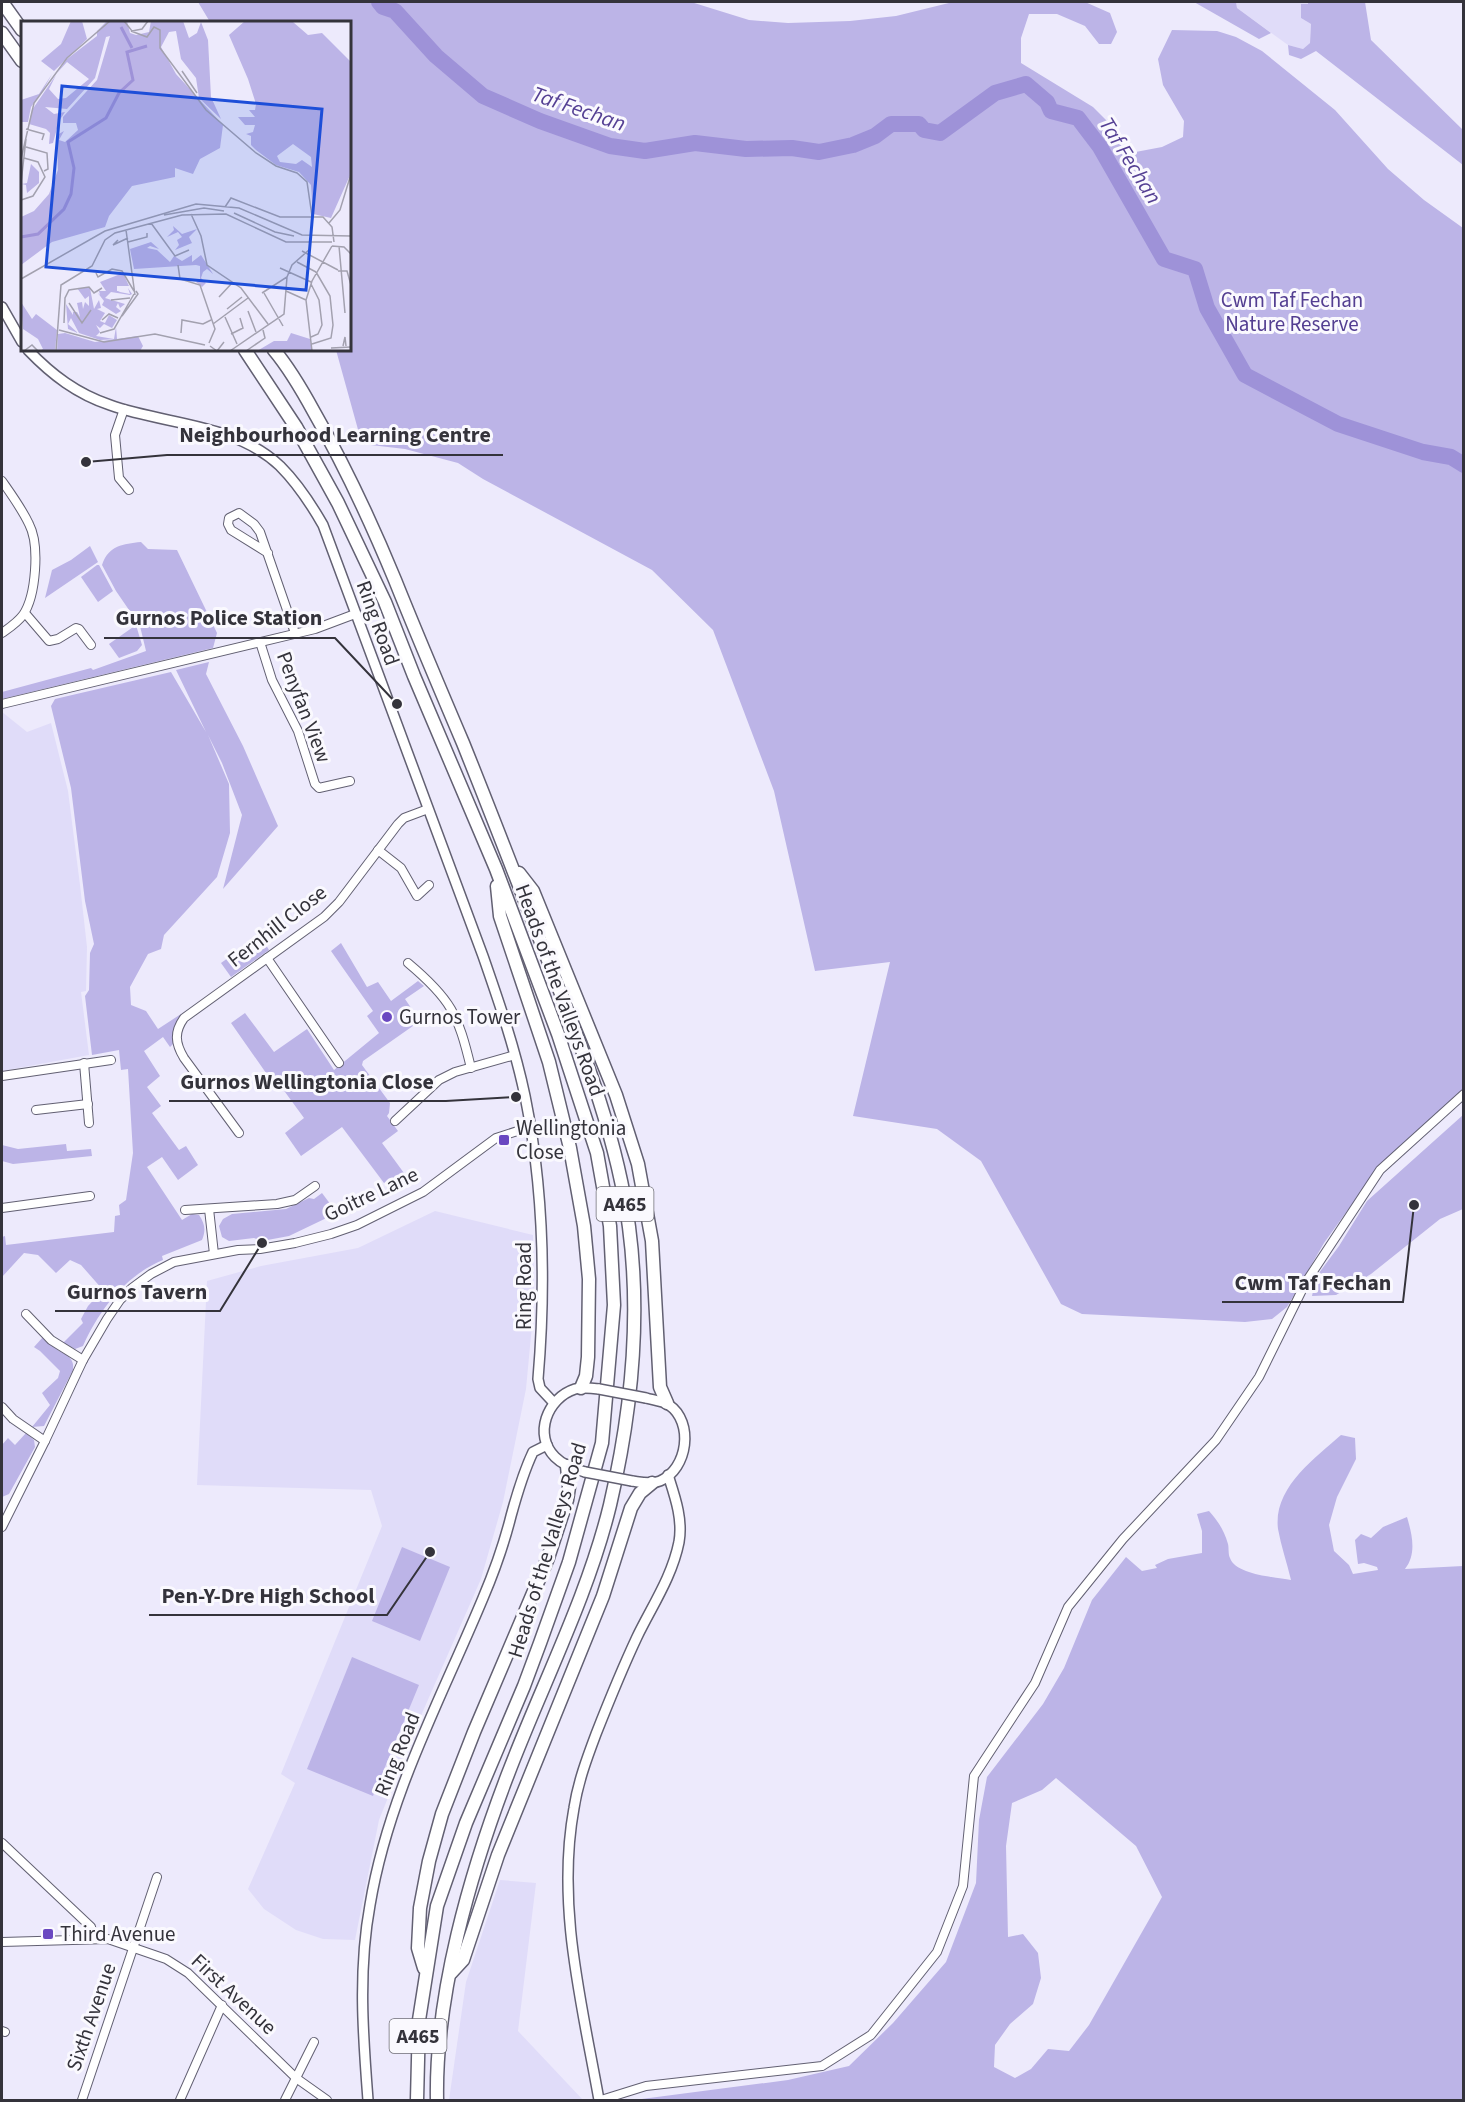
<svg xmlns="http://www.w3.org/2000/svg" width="1465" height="2102" viewBox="0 0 1465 2102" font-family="'Source Sans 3',sans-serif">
  <rect width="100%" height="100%" fill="#edeafc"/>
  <g fill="#e0dcf9">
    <path d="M1236,2H1308V4H1301V18L1311,24L1310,43L1303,49L1288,45L1237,8Z"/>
    <path d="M2,712L27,732L51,723L68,791L80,885L87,947L86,991L81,992L89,1055L2,1071Z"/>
    <path d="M435,1211L533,1235L534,1304L526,1389L503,1502L481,1579L423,1711L379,1820L355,1940L323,1939L296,1930L264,1909L248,1889L295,1783L281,1774L382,1526L371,1490L197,1485L207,1281L261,1266L358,1248Z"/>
    <path d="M500,1880L536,1883L518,2031L583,2100H449L466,1982Z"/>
  </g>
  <g fill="#bcb4e7" fill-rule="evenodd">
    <path d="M198,2H691L749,20L788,23L850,21L896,16L953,2H1085L1110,13L1117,32L1111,44H1099L1085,26L1057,14H1029L1021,38V63L1093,107L1113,127L1125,154L1162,147L1183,137L1184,121L1163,85L1158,59L1172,30L1217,31L1236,37L1262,51L1335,110L1388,169L1424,200L1463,228V1091L1380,1165L1324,1243L1287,1307L1272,1319L1245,1322L1082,1314L1061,1304L981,1161L937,1129L853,1116L890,962L815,971L774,791L713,630L652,570L483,479L458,463L405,449L362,444L336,350H350V22H210Z"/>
    <path d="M1194,2H1236L1237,8L1271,33L1259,39Z"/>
    <path d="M1308,2H1365L1371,40L1463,130V165L1316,51L1301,59L1289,55L1288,45L1303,49L1310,43L1311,24L1301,18V4H1308Z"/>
    <path d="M141,542L148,549L177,550L217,633L213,648L2,699V692L91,668L93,670L146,651L140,626L116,591L102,565C109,545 123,544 141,542Z"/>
    <path d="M90,546L98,562L45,598L52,570L71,560Z"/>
    <path d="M97,565H99L113,591L98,602L81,577Z"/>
    <path d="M136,625L142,645L137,651L119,658L109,644Z"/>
    <path d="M209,662L206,674L243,746L278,826L223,889L242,815L222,763L208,735L229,784L230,833L217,877L164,935L161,949L148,954L130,987L131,1005L146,1011L158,1029L181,1014L174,1028L173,1044L170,1047L163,1037L144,1051L160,1076L147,1087L161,1106L152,1113L179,1150L186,1146L198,1165L178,1180L162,1157L147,1167L182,1220L192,1214L199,1215C205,1224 206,1230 202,1240L162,1256L163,1260C126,1275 99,1310 83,1346L75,1349L63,1343L83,1323L81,1319L88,1306L103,1290L81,1265L70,1260L56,1273L38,1255L24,1253L2,1277V1237L5,1236L6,1245L114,1232L115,1216L120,1215L119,1205L126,1200L133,1153L128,1069L121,1070L119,1050L92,1055L85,996L89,990L90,953L94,944L85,901L71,788L51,706L55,699L171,672L206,732L176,670Z"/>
    <path d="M260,935L269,950L231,977L221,963Z"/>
    <path d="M341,943L367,987L378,982L391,1001L418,981L424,986L405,999L420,1021L363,1061L362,1065L390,1103L389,1113L387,1116L398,1131L382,1143L412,1184C402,1188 396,1187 388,1180L384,1183L342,1127L301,1156L285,1133L304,1118L277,1081L273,1083L231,1023L245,1013L274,1052L307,1029L334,1070L379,1033L367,1016L373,1011L331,951Z"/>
    <path d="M1463,1115V1209L1440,1219L1371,1274L1336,1295L1312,1296L1316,1277L1339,1246L1367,1201Z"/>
    <path d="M66,1144L67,1151L91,1149L92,1156L13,1164L2,1161V1145L18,1149Z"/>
    <path d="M322,1193L337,1213L289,1236L262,1241L254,1238L229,1241L222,1237L219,1226L223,1219L232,1214L286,1209L309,1198L314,1199Z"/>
    <path d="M43,1337C47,1340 51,1345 55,1348C64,1355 75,1356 73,1370L44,1426L32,1427L50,1405L42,1393L58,1378L60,1371L40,1351L34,1347Z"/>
    <path d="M26,1433L34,1440L35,1447L9,1494L2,1497V1445L8,1438L15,1445Z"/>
    <path d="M1341,1435L1355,1438L1356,1459L1337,1497L1329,1525L1334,1551L1349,1565L1353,1574L1378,1570L1377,1567L1364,1563L1358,1564L1355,1540L1361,1534L1371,1538L1383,1527L1407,1517C1412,1534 1417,1554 1405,1569L1463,1566V2100H634L788,2080L849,2066L893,2023L946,1962L976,1883L979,1820L987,1777L1043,1704L1064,1668L1092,1600L1126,1557L1142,1571L1157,1568L1155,1565L1168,1559L1202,1553V1531L1197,1514L1209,1511C1218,1521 1224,1530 1228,1544C1229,1548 1228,1554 1230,1558C1236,1575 1275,1577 1291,1580C1287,1563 1281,1546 1278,1529C1273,1488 1314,1459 1341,1435ZM1056,1778L1136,1846L1162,1897L1089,2025L1069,2051L1048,2049L1031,2069L1015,2078L994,2067L995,2045L1010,2024L1033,2004L1041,1978L1038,1953L1023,1934L1008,1937L1006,1846L1012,1803L1042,1790Z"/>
    <path d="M402,1547L450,1567L420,1641L372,1621Z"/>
    <path d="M352,1657L419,1685L373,1796L307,1769Z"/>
  </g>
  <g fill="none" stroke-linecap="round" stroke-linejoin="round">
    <path stroke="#9e92d8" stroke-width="16" d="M379,2L383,7L395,11L436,56L483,96L540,121L610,146L645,151L695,143L746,149L792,148L819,152L853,145L875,136L891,124H919L924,130L940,133L995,93L1026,84L1047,102L1051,111L1078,118L1100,147L1164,259L1195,269L1207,308L1245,375L1338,424L1423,452L1451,457L1464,465"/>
    <g stroke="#626072" stroke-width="10">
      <g id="minor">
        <path d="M124,409L115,435L119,478L129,490"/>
        <path d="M2,481C11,494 22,509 29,524C40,545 36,596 23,615C17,623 9,628 2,633"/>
        <path d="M268,553L231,530L228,524L229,518L239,513L254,524L260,532L295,633"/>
        <path d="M25,613L49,641L58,639L76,628L79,629L91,645"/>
        <path d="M260,642L272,680L298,731L315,784L319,788L350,781"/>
        <path d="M2,704L315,629L355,614"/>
        <path d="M378,850L401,868L417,896L429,885"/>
        <path d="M267,958L339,1063"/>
        <path d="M408,963C451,999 458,1014 471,1068"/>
        <path d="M84,1063L89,1123"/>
        <path d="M2,1076L111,1060"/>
        <path d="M36,1110L88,1104"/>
        <path d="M395,1121L439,1080L455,1072L515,1055"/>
        <path d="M239,1133L184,1058C175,1043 174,1032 184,1018L324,917L339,902L398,824L404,818L428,809"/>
        <path d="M2,1208L90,1196"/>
        <path d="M209,1209L214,1254"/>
        <path d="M185,1210L277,1204L295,1200L315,1186"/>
        <path d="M26,1314L51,1340L83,1360"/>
        <path d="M2,1407L13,1419L45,1441"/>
        <path d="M2,1527L45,1441L83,1360L107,1319L120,1300L132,1288L151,1274L174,1262L238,1250L260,1249L295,1243L331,1234L357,1225L423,1192L496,1138L530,1127"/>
        <path d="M2,1843L91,1927L94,1939"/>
        <path d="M2,1942L108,1939L166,1959L188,1973L296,2078L327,2100"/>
        <path d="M2,2031L5,2032"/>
        <path d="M82,2100L157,1877"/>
        <path d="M180,2100L222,2005"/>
        <path d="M285,2100L314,2042"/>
        <path d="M601,2100L646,2086L822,2066L871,2035L937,1952L963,1886L974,1776L1035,1683L1068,1607L1123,1539L1216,1440L1259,1377L1306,1282L1380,1170L1464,1094"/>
      </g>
    </g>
    <g stroke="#626072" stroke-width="12">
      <g id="tertiary">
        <path d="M2,307L22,342"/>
        <path d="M28,350C52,375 77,394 110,405C166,425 235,423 280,466C298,484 311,504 323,525L483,956C499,1002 515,1048 525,1096C544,1190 546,1284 538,1379L540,1388L554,1403"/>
        <path d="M585,1472C574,1468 564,1466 555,1457C533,1435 547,1398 575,1389C582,1387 591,1388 599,1389"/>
        <path d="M632,1481C640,1482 651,1485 660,1481C688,1469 694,1422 669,1405C663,1401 653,1400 646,1398"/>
        <path d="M368,2100C363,2036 358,1970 370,1905C388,1796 441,1699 483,1598C494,1572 504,1544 511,1516C517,1494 523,1473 533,1452L547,1445"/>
        <path d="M599,2100C582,2004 556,1906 574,1808C578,1782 587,1758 596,1734C609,1701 622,1669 637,1637C652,1606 672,1577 679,1542C683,1519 675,1497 668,1475"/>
      </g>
    </g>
    <g stroke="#626072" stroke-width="15">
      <g id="trunk">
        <path d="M2,2L22,30"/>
        <path d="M2,33L22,61"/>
        <path d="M245,350L296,427L338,503L385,602L414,676L496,869L558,1034L597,1153L610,1226L614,1305L602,1443L569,1562L540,1643L524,1686L466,1823L437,1906L419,2020L417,2100"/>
        <path d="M274,350C290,369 302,390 314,412C345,466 371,522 395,580C417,635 440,689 463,743C492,815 520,888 548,960C581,1046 617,1135 629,1227C641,1318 631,1415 610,1505C588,1596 541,1687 508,1774C470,1873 435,1995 437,2100"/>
        <path d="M519,873L533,891L616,1095L638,1164L652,1241L660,1387L667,1403"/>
        <path d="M497,886L500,916L549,1062L570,1148L584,1226L589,1279L588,1357L586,1376L581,1388"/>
        <path d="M424,1968L418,1948L420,1908L429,1861L442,1814L474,1732L548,1558L567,1500L569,1487L567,1466"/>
        <path d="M451,1973L463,1960L498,1855L603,1596L631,1508L640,1493L652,1483"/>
      </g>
    </g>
    <use href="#minor" stroke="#fff" stroke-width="8"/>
    <use href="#tertiary" stroke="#fff" stroke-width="9"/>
    <use href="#trunk" stroke="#fff" stroke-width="12"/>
    <g stroke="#626072" stroke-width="12" stroke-linecap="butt">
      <g id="tertiary-bridge">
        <path d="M599,1389L646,1398"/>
        <path d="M585,1472L632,1481"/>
      </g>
    </g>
    <use href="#tertiary-bridge" stroke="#fff" stroke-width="9"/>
  </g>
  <g fill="#6a48c1" stroke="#faf9fe" stroke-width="2">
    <circle cx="387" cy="1017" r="6"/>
    <rect x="498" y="1134" width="12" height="12" rx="3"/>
    <rect x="42" y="1928" width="12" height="12" rx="3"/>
  </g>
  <g text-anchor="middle" stroke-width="6" stroke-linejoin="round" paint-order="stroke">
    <g fill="#faf9fe" stroke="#6f6e76" stroke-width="1.5">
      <rect x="596.5" y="1187" width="57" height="34" rx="4.5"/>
      <rect x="389.5" y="2019" width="57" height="34" rx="4.5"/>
    </g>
    <g font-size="20" font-weight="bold" fill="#34333b">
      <text x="625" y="1211">A465</text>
      <text x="418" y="2043">A465</text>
    </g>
    <g font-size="21" fill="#533e91" stroke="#faf9fe">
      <text x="1292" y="307">Cwm Taf Fechan<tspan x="1292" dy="24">Nature Reserve</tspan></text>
    </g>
    <g font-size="21" fill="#34333b" stroke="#faf9fe">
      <text transform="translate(378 623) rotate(70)" y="7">Ring Road</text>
      <text transform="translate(304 707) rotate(69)" y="7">Penyfan View</text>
      <text transform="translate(277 926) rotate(-38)" y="7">Fernhill Close</text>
      <text transform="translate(560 990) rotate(70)" y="7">Heads of the Valleys Road</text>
      <text transform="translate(371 1194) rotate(-25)" y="7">Goitre Lane</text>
      <text transform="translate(524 1286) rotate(-90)" y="7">Ring Road</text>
      <text transform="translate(547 1550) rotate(-73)" y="7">Heads of the Valleys Road</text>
      <text transform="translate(397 1754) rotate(-68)" y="7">Ring Road</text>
      <text transform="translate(234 1994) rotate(43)" y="7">First Avenue</text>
      <text transform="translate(91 2017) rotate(-71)" y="7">Sixth Avenue</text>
    </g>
    <g font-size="21" fill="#34333b" stroke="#faf9fe" text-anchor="start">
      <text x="399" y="1024">Gurnos Tower</text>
      <text x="516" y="1135">Wellingtonia<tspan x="516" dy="24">Close</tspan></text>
      <text x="60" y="1941">Third Avenue</text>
    </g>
    <g font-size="22" font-style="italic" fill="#554094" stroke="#faf9fe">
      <text transform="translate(579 108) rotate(19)" y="8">Taf Fechan</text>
      <text transform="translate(1131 160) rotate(58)" y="8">Taf Fechan</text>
    </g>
  </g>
  <g transform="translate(21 21)">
    <rect width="330" height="330" fill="#edeafc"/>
    <path d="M50,0H61L66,18L33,50L20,40L40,23ZM86,0H106L109,12L115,14L128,11L130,0H162L168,17L176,12L180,1L187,19L190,76L200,98L178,77L175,57L160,38L155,10L148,11L140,26L155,53L202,104L199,127L179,138L172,153L154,147V156L111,165L88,195L84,206L31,221L0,244V196L13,190L28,173L37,149L36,114L43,110L38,119L44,121L57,109L55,102H42V96L76,59L89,15L85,16L74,57L46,88L24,86L33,93L44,91L38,100L32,97L38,100L32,122L28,123L29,112L25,108L8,103L11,89L35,54L28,68L37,78L45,77L68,58L46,41L36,52L46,38L76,15V10ZM224,0L272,1L287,14L301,12L330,41V152L310,197L292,193L290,164L278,151L255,144L235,129L230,124V115L225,113L232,111L234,104H224L217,96H234L228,89H234L235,83L227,58L208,14ZM272,123L290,136L291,146L281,139L275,143L259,141L256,135ZM31,53L21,71L10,86L7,101H0V79L18,73ZM10,143L18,151V162L6,172L5,164L1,163L6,162ZM152,205L161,213L176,208L168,216L171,222L154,229L158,224L156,219L161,216L157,211L146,216L153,209ZM130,221L138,228L129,225L126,227L136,229L149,241L153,235L161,240L171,234V241L180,234L192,253L186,248L182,251L180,257L185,262L181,266L175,261L179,259V245L175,244L113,248L109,228ZM102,252L108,265H96V270H97L99,271L109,273L107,267L111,273L109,274L90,271L84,277L104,283L99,287L97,282L95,286L100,290L95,293L81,284L83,280L76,271L79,274L78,270H85L79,261ZM56,267H69L73,288L78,279L80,287L76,288L84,292L79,300L84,302L88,294L96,299L91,307L83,303L79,307L75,304L79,311L75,315L93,318L95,306L96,318L79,319L58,312L50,297L47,303L57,312L47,308L45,283L52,294V291H56L59,296L56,282L61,281L62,288L64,281L68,285V275L64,278ZM0,281L11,298L15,293L36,309L34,330H19L22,328L17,318L2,308ZM44,312L74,321L117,315L122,325L119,330H36L37,313ZM270,312L289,318L291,330H236L253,320H266Z" fill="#bcb4e7" fill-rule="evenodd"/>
    <path fill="none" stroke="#9e92d8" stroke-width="3" d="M100,6L111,27M0,216L17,213L43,188L50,173L53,147L47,121L85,97L98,72L112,59L106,31L126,25"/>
    <path fill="none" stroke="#a3a1af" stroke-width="1.5" d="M103,0L111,10L121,8L127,0M110,10L126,16L133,6L139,9V27L185,89L235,132L255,145L276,152L286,161L291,195M161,50L176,72M5,108L23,113L21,119M5,126L26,132L27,148L23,150M0,138L13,82L46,37L89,0M0,162L5,118M0,179L12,175L24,156L17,141L3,137M204,186L210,177L259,196H302L311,206L313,221M213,192L254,211L273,215M170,193L180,215L186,244L220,267L247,303M143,194L183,187L203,190M130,202L154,235L168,229M308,202L319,189L330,153M105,209L114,274M97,219L92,224L107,217M107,221L126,216V212M311,225L323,226L330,233M318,225L324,292M281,230L317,249M276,241L295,251M157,244L159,258L179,264L194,308L188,322M259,247L290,261M317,250H326L330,264M75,252L77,256L91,248L101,250L113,270M0,258L84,210L175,183L218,187L281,214L330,215M265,270L285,279M241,272L266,256L271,244L289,228M243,272L262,305M198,276L212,261M90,279L109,277M48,282L61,302L70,289M206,288L221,276M227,290L235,311M101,295L117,273L115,270M204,296L216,323M81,299L88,293L97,297M43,302L44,277L48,269L68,266L73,272L81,267M192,303L227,277M38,309L83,321L134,313L184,324M79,312L93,308L113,273M160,312L161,299L182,303L190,299M210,313L222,307L219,297M290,316L297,313L301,304L298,279L290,263M291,323L310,317L312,304L309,275L295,251M189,325L196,330L203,321M322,325L324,316L325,325M310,327L330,326M3,330L11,324L17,330M35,330L40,264L71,245L84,219L94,212L161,194L205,193L265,221H311M209,330L263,293L266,256M225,330L244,317L242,309M291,330L285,279L291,260L311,225"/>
    <path fill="#1d4ed8" fill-opacity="0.15" stroke="#1d4ed8" stroke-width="3" d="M41,65L301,88L285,269L25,246Z"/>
    <rect width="330" height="330" fill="none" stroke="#34333b" stroke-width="3"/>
  </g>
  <path fill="none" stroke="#34333b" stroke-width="2" d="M86 462L167 455H503M397 704L335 638H104M516 1097L446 1101H169M1414 1205L1403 1302H1222M262 1243L220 1311H55M430 1552L387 1615H149"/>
  <g fill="#34333b" stroke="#faf9fe" stroke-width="2">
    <circle cx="86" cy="462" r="6"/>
    <circle cx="397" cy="704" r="6"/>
    <circle cx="516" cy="1097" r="6"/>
    <circle cx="1414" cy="1205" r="6"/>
    <circle cx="262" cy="1243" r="6"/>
    <circle cx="430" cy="1552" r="6"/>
  </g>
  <g font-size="22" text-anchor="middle" font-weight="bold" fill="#34333b" stroke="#faf9fe" stroke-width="6" stroke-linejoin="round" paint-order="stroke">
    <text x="335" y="442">Neighbourhood Learning Centre</text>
    <text x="219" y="625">Gurnos Police Station</text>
    <text x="307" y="1089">Gurnos Wellingtonia Close</text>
    <text x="1313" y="1290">Cwm Taf Fechan</text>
    <text x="137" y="1299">Gurnos Tavern</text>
    <text x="268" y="1603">Pen-Y-Dre High School</text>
  </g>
  <rect width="1465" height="2102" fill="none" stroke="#34333b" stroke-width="6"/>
</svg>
